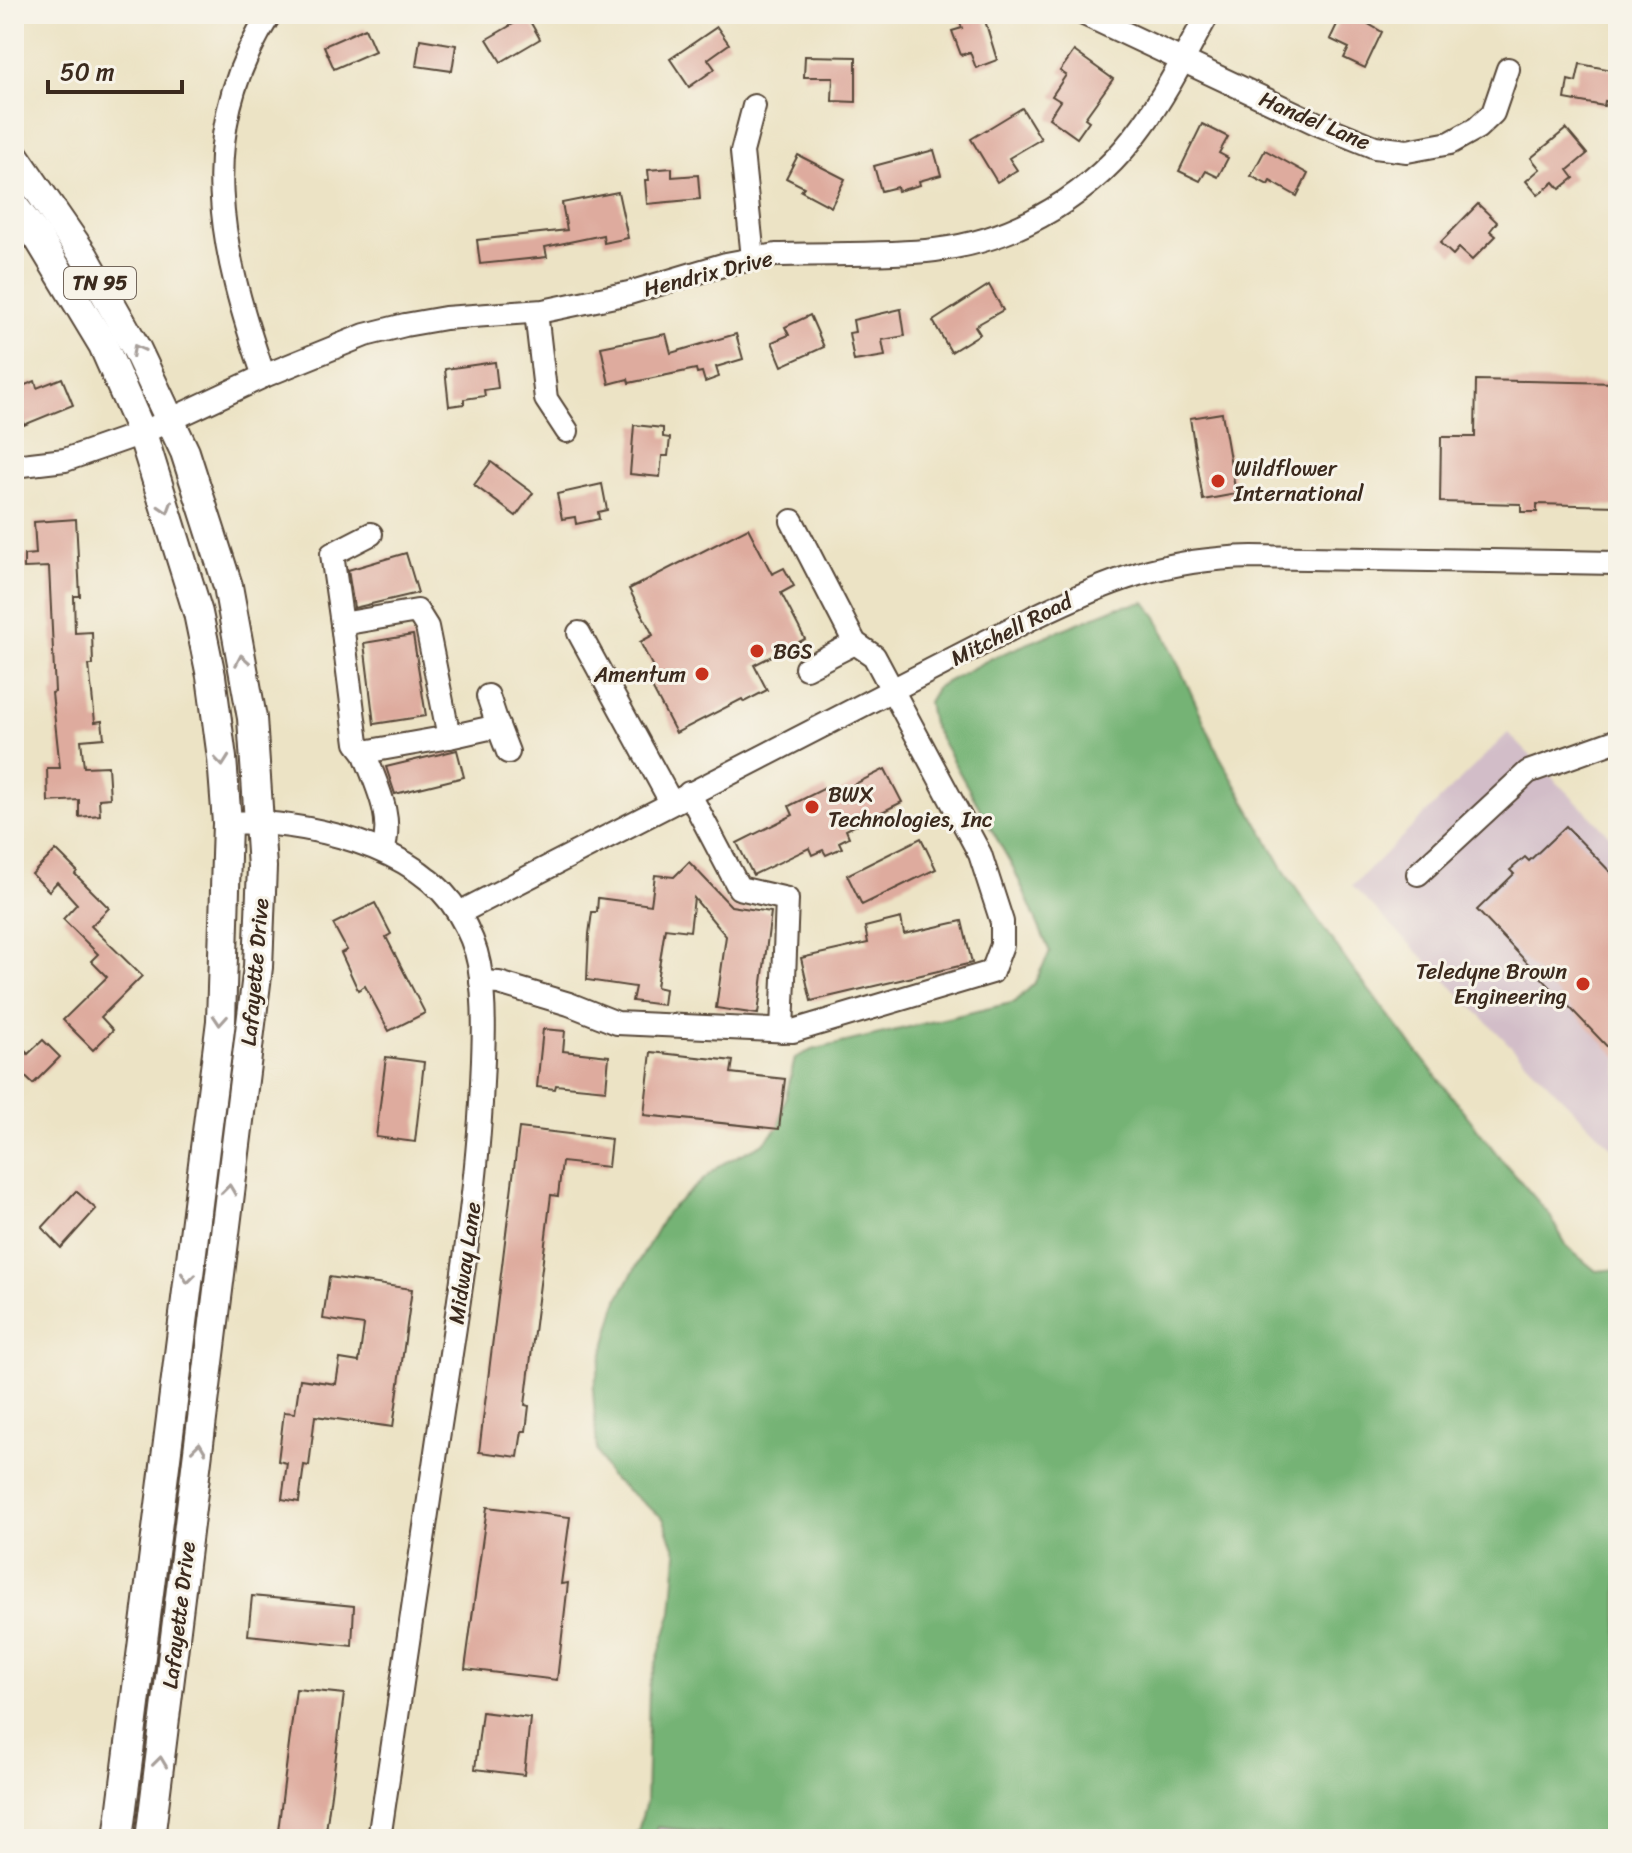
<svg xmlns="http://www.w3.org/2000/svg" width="1632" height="1853" viewBox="0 0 1632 1853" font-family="Sriracha,sans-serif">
  <rect width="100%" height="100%" fill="#f7f3e8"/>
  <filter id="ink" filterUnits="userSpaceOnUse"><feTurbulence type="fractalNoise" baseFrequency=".0125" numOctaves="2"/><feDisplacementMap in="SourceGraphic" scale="16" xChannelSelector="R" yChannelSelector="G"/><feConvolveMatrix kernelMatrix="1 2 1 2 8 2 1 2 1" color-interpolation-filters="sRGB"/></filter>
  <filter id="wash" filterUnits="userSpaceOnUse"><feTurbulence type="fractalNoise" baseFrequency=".006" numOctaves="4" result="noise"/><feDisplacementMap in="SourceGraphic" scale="32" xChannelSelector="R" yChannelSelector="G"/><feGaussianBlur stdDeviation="1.8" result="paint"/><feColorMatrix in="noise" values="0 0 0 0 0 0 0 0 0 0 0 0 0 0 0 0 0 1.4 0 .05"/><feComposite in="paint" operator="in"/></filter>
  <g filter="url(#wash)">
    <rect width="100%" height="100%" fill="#ece3c5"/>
    <g fill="#d2bdc8">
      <path d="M1508,733L1618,844V1154L1352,886Z"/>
      <path d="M656,1827L769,1839H654Z"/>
    </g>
    <path fill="#74b375" stroke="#586e4a" stroke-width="2" d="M1145,602L1157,617L1219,755L1288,877L1350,966L1501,1159L1549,1214L1568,1248L1596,1271L1618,1269V1839H769L657,1827L654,1839H629L638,1831L646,1802L649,1686L672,1612L677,1554L663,1518L609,1476L597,1451L593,1389L619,1297L667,1212L720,1165L764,1143L779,1126L795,1058L812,1050L1015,1002L1034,984L1050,952L1014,869L932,724L928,702L937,687L992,658L1115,608Z"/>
    <g id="blocks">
      <g fill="#deab9e">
        <path d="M957,14H983L997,60L976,68L970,52L961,55L952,31L962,28Z"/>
        <path d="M1342,14H1351L1382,32L1365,68L1344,58L1349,48L1330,39Z"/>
        <path d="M527,16L540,39L501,62L487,39Z"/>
        <path d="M717,27L729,44L708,59L715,69L689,87L670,59Z"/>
        <path d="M365,28L375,51L334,69L324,46Z"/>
        <path d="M420,39L456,45L452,71L416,66Z"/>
        <path d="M1074,51L1113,79L1085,118L1089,121L1077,138L1049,118L1060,101L1052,96L1066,75L1060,71Z"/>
        <path d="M805,56L856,57V102L832,101L833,77H804Z"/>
        <path d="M1580,64L1618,71V103L1605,101L1604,106L1565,99L1568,80L1576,82Z"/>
        <path d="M1022,108L1041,139L1009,158L1017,170L997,182L971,139Z"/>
        <path d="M1202,124L1228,137L1219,153L1228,158L1218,177L1206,171L1200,181L1179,171Z"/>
        <path d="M1566,129L1587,154L1568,170L1574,178L1560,189L1554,182L1538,195L1526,181L1540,169L1531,158Z"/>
        <path d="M934,150L941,175L919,181L920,185L898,191L897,187L881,191L874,166Z"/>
        <path d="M1265,150L1308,174L1297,196L1270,181L1268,185L1251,176Z"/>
        <path d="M798,155L845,179L831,207L801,191L804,187L786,178Z"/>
        <path d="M672,168V177L698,175L700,199L647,204L645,180H649L648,170Z"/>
        <path d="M618,192L628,238L604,243L603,235L545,247L547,257L480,264L477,240L567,230L562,203Z"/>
        <path d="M1478,204L1497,222L1490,231L1496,236L1472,260L1459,248L1453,255L1440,243Z"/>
        <path d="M989,285L1003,310L975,326L980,334L951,352L933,321Z"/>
        <path d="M901,309L905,336L882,340L885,356L854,361L849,333L855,332L853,320Z"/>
        <path d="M810,315L824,347L782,366L772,342L789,335L785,327Z"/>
        <path d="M666,334L671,353L736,334L743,359L716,367L719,377L705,382L702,372L697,373L696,369L629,383L628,379L609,384L601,347Z"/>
        <path d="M495,362L498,388L484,390L485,396L464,399V404L449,406L445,369Z"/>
        <path d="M62,378L73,405L24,425L14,401L24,397L20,387L35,381L37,388Z"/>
        <path d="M1476,380L1618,383V506L1537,504V512H1521V504L1440,502L1441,437H1475Z"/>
        <path d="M1222,413L1236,494L1203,500L1190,418Z"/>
        <path d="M634,425L663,428V437L670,438L668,456H662L660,477L630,474Z"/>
        <path d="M491,462L533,493L516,516L474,485Z"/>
        <path d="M602,484L607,510L598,512L599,519L576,524L575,517L562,519L557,494Z"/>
        <path d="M76,519L80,596H74L75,633L92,632L93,665H89L95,722L102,721L104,738L81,740L84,767L108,766L110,798L99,799L100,815L79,817V800L48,802L47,768H60L52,693L55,692L49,567L24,568V555L36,554L34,522Z"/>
        <path d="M748,528L772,574L784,568L794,586L781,593L805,639L754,665L767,690L744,702L742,699L676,733L646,676L655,671L640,642L653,635L629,589Z"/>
        <path d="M406,553L418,593L354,608L348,570Z"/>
        <path d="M413,635L426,716L374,724L364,643Z"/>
        <path d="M457,750L464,777L395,794L386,767Z"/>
        <path d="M885,769L902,802L846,830L849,837L839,842L842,848L826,855L823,850L812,855L809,848L753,875L737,843L793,815L789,806L825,788L829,797Z"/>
        <path d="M1566,826L1618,880V1058L1477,910L1514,874L1510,870L1525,857L1529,861Z"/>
        <path d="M921,838L936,869L862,905L847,875Z"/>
        <path d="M56,850L77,871L75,874L109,908L91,926L142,976L101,1017L113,1030L93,1050L63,1020L107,977L91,961L98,954L63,919L77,904L57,882L49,891L32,874Z"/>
        <path d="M689,862L731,906L771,912L758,1014L716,1008L726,936L694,898L690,931L665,928L656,987L665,989L663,1005L632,1001L635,987L587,980L589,934L592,912H597L598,898L651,905L655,875L674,877Z"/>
        <path d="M375,903L391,934L386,937L425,1013L389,1031L365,986L358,990L341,953L347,950L333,924Z"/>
        <path d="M901,918L904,934L962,921L972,963L811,1001L801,958L868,943L865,927Z"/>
        <path d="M543,1029L565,1031L563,1051L609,1056L606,1090L556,1085L555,1089L537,1087Z"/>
        <path d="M43,1040L60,1057L33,1084L14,1066V1058L23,1049L28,1054Z"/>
        <path d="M651,1052L733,1061L731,1073L785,1079L779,1129L644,1115Z"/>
        <path d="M386,1057L424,1062L415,1142L376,1137Z"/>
        <path d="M519,1128L611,1139L608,1167L562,1162L558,1196L551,1195L525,1405L529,1406L526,1431H522L518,1457L479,1452Z"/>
        <path d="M76,1191L96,1209L61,1248L42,1228Z"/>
        <path d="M329,1277L412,1289L393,1427L315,1416L309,1466L304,1465L299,1502L282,1499L287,1463L278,1461L284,1412L295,1413L300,1379L336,1384L340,1359L359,1362L364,1325L323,1319Z"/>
        <path d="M487,1507L570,1517L561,1584L568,1583L557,1680L465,1669Z"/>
        <path d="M252,1596L354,1606L352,1646L248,1635Z"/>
        <path d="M296,1689L344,1694L325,1839H277Z"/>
        <path d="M482,1712L530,1718L524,1775L475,1769Z"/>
      </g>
    </g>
  </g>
  <g filter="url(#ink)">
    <use href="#blocks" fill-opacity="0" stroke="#564637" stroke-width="2"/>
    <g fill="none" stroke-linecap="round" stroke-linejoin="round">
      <g stroke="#564637" stroke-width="26">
        <g id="minor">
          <path d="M1084,14L1318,124L1375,147L1407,151L1450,143L1477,128L1493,113L1508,69"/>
          <path d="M753,258L742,152L754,106"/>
          <path d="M536,312L546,399L567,431"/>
          <path d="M264,376C221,253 192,132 270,14"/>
          <path d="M14,466L65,460L142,433L264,376L365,335L405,325L445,318L543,311L629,293L726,264L776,255C829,253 883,256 935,250C1019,240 1094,194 1143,125C1168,91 1187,51 1208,14"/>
          <path d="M342,624L332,554L371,534"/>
          <path d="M579,633L671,802"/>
          <path d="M806,668L855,643"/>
          <path d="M488,696L498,726"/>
          <path d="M449,737L498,726L508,752"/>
          <path d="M364,752L449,737L427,627L417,611L342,624L357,743L364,752C376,785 394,816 383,851"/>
          <path d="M689,793L739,888L787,899L782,1031"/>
          <path d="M227,823C302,819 418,845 459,914C468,929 476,948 479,964C487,1010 483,1058 481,1103C474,1218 454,1331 437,1445C418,1576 398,1708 379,1839"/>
          <path d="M1418,874L1528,772L1618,740"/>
          <path d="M459,913L1032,618C1110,580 1164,559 1252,557L1618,563"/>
          <path d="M481,982L499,983L569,1004L617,1023L793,1031L992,972L1002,945V922L980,854L874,656L855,643L792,521"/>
        </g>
      </g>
      <g stroke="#564637" stroke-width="32">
        <g id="major">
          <path d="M14,155L84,256L137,350L185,452L228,586L252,718L262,867L258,967L150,1839"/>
          <path d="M14,206L39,239L103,345L142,433L198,613L211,676L222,758L227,823L221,1021L118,1839"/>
        </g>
      </g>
      <use href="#minor" stroke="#fff" stroke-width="22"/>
      <use href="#major" stroke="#fff" stroke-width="28"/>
    </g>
    <defs><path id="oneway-chevron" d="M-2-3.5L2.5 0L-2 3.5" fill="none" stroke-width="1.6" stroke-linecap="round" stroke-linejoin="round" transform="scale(2)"/></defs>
    <g stroke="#a79f9a">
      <use href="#oneway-chevron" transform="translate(137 350) rotate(-118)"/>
      <use href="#oneway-chevron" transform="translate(166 508) rotate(72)"/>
      <use href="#oneway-chevron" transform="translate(242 660) rotate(-100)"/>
      <use href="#oneway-chevron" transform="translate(222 761) rotate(84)"/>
      <use href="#oneway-chevron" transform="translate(220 1020) rotate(94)"/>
      <use href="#oneway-chevron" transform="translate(229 1190) rotate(-83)"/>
      <use href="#oneway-chevron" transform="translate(188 1278) rotate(97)"/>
      <use href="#oneway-chevron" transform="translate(199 1448) rotate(-83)"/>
      <use href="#oneway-chevron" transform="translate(160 1762) rotate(-83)"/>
    </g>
  </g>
  <g fill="#c8321e" stroke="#f7f3e8" stroke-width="3">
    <circle cx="1218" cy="481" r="8"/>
    <circle cx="757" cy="651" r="8"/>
    <circle cx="702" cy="674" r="8"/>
    <circle cx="812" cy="807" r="8"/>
    <circle cx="1583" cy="984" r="8"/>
  </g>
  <g text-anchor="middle" stroke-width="6" stroke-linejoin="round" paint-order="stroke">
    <rect fill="#f7f3e8" stroke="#73665b" stroke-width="2" x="64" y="267" width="72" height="32" rx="6"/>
    <g font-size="20" font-weight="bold" fill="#3b2a1e">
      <text x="100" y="290">TN 95</text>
    </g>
    <g font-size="22" fill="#3b2a1e" stroke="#f7f3e8">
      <text transform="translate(1315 120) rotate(23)" y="8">Handel Lane</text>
      <text transform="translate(708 273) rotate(-14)" y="8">Hendrix Drive</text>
      <text transform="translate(1011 629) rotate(-27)" y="8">Mitchell Road</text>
      <text transform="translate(254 972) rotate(-85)" y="8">Lafayette Drive</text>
      <text transform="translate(464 1263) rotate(-82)" y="8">Midway Lane</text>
      <text transform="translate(178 1615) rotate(-83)" y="8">Lafayette Drive</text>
    </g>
    <g font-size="22" fill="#3b2a1e" stroke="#f7f3e8" text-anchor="start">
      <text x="1234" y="476">Wildflower<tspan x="1234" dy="25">International</tspan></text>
      <text x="773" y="659">BGS</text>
      <text x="686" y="682" text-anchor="end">Amentum</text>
      <text x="828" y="802">BWX<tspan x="828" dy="25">Technologies, Inc</tspan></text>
      <text x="1567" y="979" text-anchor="end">Teledyne Brown<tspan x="1567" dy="25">Engineering</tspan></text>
    </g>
  </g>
  <rect width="1632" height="1853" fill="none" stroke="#f7f3e8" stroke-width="48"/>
  <path d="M48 80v12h134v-12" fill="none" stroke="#3b2a1e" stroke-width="4"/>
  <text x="60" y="80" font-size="24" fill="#3b2a1e" stroke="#f7f3e8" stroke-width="6" paint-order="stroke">50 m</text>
</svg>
